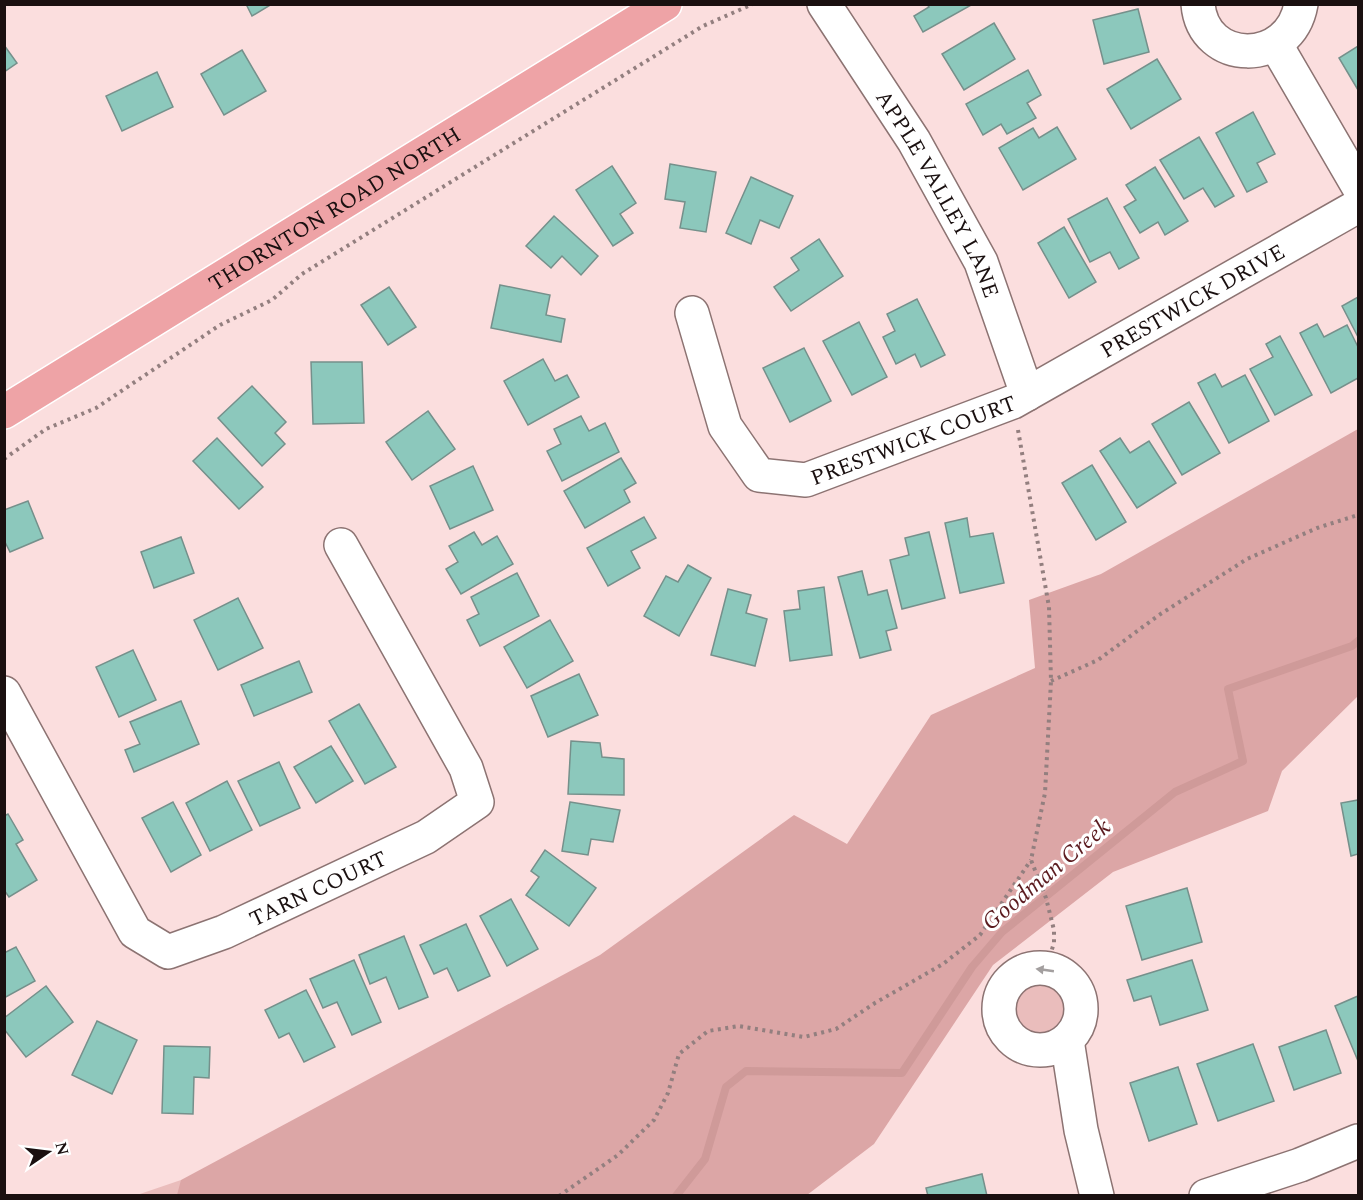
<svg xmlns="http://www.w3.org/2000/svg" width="1363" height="1200" viewBox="0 0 1363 1200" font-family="Spectral,serif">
  <rect width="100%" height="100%" fill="#fbdede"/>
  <g fill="#eabdbc">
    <circle cx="1040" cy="1009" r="27"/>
    <path d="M181,1180L201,1195L134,1196Z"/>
  </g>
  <path fill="#dca6a6" d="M1358,429V696L1282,771L1268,811L1113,872L993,965L874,1144L807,1195H177L181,1180L600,955L794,815L847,844L931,715L1035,668L1029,600L1101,574Z"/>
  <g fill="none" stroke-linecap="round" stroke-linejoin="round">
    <path stroke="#cf9a99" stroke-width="8" d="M676,1196L705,1159L726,1087L746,1071L902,1073L972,967L1002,932L1175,792L1243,761L1228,689L1352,646L1358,641"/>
  </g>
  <g fill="#8cc8bc" stroke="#75908b" stroke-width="1.5">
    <path d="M246,4H272L252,16Z"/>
    <path d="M927,4H973L923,32L914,16L929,7Z"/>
    <path d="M1138,9L1149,52L1104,64L1093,20Z"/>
    <path d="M994,23L1015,59L964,90L942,54Z"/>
    <path d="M4,45L17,63L4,72Z"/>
    <path d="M1358,46V90L1339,58Z"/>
    <path d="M242,50L266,91L224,115L201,74Z"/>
    <path d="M1157,59L1181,99L1131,129L1107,89Z"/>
    <path d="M1028,70L1041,95L1027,103L1036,118L1007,134L1001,124L983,135L966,104Z"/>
    <path d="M157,72L173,107L122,131L106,96Z"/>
    <path d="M1253,112L1275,154L1257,163L1267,182L1247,192L1216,133Z"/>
    <path d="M1057,127L1076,159L1023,190L999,148L1033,128L1039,138Z"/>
    <path d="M1199,137L1234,196L1215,207L1203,188L1184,199L1160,160Z"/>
    <path d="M670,164L716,172L706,232L680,228L685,202L665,199Z"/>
    <path d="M612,166L636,203L620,214L633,233L613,246L576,190Z"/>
    <path d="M1155,167L1188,221L1165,235L1158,222L1140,233L1124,207L1136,200L1126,185Z"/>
    <path d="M751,177L793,196L779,228L760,220L751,244L726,233Z"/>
    <path d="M1107,198L1139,258L1119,269L1110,252L1090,262L1068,219Z"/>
    <path d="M554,216L598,256L581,275L562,256L551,268L526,246Z"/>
    <path d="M1064,227L1096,282L1069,298L1038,243Z"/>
    <path d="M819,239L843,276L791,311L774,287L799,270L791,258Z"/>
    <path d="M500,285L550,295L546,315L565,319L561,342L491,328Z"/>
    <path d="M389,287L416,327L388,345L361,305Z"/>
    <path d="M1358,297V337L1342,306Z"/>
    <path d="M917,299L945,355L921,367L915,354L896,364L883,337L895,331L887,314Z"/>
    <path d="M859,322L887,377L852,395L823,341Z"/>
    <path d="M1317,324L1324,337L1347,325L1358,347V378L1331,393L1300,333Z"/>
    <path d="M1280,336L1312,395L1275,415L1250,369L1273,357L1266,344Z"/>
    <path d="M804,348L831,401L790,422L763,368Z"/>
    <path d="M543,359L555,381L567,375L579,397L528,425L504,381Z"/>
    <path d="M311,362H362L364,423L313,424Z"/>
    <path d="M1215,374L1222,387L1245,375L1269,421L1229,443L1198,383Z"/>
    <path d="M252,386L286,422L275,433L285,444L262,466L218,418Z"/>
    <path d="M1189,402L1220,453L1182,475L1152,424Z"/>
    <path d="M428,411L455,449L412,480L386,442Z"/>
    <path d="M581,416L589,431L605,423L619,452L562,481L547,451L561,444L554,429Z"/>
    <path d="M217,438L263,487L239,509L193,461Z"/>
    <path d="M1120,438L1130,453L1149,441L1176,483L1137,508L1100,451Z"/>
    <path d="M621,458L636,483L624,490L630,502L585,528L564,491Z"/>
    <path d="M1092,465L1126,522L1096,540L1062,483Z"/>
    <path d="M473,466L493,510L450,529L430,486Z"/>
    <path d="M28,501L43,538L10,552L4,540V510Z"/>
    <path d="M644,517L656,538L631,551L640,568L608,586L587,548Z"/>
    <path d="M967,518L970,537L993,533L1004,583L960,593L945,523Z"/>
    <path d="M474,532L482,545L497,536L513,564L461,594L446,569L458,562L449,546Z"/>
    <path d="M929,532L945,598L902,609L890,560L909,555L905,538Z"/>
    <path d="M181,537L194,573L154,588L141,552Z"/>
    <path d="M688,565L711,578L679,636L644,616L666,576L678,582Z"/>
    <path d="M862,571L868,595L887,590L897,628L886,631L891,650L860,658L838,577Z"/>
    <path d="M517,573L539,616L480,646L467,620L479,614L471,597Z"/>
    <path d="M824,587L832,655L790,661L784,611L800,609L798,591Z"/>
    <path d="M728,589L751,595L746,613L767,619L755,666L711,655Z"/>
    <path d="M238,598L263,648L218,670L194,620Z"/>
    <path d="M550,620L573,661L527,688L504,647Z"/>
    <path d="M133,650L156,700L119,717L96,667Z"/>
    <path d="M299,661L312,692L254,716L241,685Z"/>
    <path d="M579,674L598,715L548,737L531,696Z"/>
    <path d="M181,701L199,744L134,772L125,750L140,744L130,722Z"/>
    <path d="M359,704L396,767L365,784L329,721Z"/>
    <path d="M571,741L600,743L602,757L624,759V795L568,794Z"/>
    <path d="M331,746L353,781L316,803L294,767Z"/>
    <path d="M279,762L300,808L260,826L238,781Z"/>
    <path d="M227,781L252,830L210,851L186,803Z"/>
    <path d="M1358,800V854L1351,856L1341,803Z"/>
    <path d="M173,802L201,855L171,872L142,818Z"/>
    <path d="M570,802L620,810L613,842L591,839L588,855L562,851Z"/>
    <path d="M8,814L23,840L16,844L37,880L9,897L4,890V816Z"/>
    <path d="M545,850L596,888L569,926L526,895L539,877L531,871Z"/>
    <path d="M1187,888L1202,942L1142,960L1126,906Z"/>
    <path d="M511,899L538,949L507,966L480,916Z"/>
    <path d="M466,924L490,976L458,991L447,968L434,974L420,945Z"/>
    <path d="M404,936L428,997L399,1009L386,977L370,984L359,955Z"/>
    <path d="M16,947L35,981L4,998V953Z"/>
    <path d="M354,960L381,1022L352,1035L337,1002L323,1008L310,979Z"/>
    <path d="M1192,960L1208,1010L1160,1025L1151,996L1134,1001L1127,980Z"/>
    <path d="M46,986L73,1022L26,1057L4,1029V1018Z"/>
    <path d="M306,990L335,1047L304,1062L289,1033L279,1038L265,1010Z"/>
    <path d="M1358,996V1061L1335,1006Z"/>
    <path d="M97,1021L137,1040L112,1094L72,1075Z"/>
    <path d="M1326,1030L1341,1073L1294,1090L1279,1047Z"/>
    <path d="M1253,1044L1274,1101L1218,1121L1197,1064Z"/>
    <path d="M164,1046L210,1047L209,1078L194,1077L193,1114L162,1113Z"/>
    <path d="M1178,1067L1197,1124L1149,1141L1130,1083Z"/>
    <path d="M982,1174L987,1196H928L926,1188Z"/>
  </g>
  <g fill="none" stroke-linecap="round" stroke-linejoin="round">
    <g stroke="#8c7372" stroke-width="36">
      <g id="minor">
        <path id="s1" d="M824,4L914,141L981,262L1027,394"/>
        <path d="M1198,4C1203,66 1290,67 1301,4"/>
        <path d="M1276,45L1358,186"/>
        <path id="s2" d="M692,313L725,426L759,475L806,480L1013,402L1358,206"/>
        <path id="s3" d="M4,693L135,932L168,952L224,932L426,837L477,802L466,768L341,545"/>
        <circle cx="1040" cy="1009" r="41"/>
        <path d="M1067,1040L1081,1130L1097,1196"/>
        <path d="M1206,1196L1300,1165L1358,1141"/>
      </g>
    </g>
    <g stroke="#fff" stroke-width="36">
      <g id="major">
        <path id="s4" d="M4,412L665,4"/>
      </g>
    </g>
    <g stroke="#937f7f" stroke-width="4" stroke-dasharray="3 4.5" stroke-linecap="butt">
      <path d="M1018,430L1049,607L1051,681L1045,793L1031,860L1046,898L1054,930V943L1046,968"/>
      <path d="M4,459L46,429L96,408L220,325L272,300L302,274L703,26L753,4"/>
      <path d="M1051,681L1098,660L1159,615L1247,559L1317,528L1358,515"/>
      <path d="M559,1196L618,1155L654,1120L668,1093L679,1054L708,1031L739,1026L804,1037L836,1029L875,1003L943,964L980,935L1031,860"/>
    </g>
    <use href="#minor" stroke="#fff" stroke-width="33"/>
    <use href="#major" stroke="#eea3a6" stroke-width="33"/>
  </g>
  <defs><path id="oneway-solid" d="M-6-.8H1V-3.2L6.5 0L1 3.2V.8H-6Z" transform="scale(1.5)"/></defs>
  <use fill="#a39f9f" href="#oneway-solid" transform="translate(1045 970) rotate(-172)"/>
  <g text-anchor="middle" stroke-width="6" stroke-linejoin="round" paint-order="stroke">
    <g font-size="22" fill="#1a1010" stroke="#fff">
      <text dy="8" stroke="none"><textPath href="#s1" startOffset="222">APPLE VALLEY LANE</textPath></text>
      <text dy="8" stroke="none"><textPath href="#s4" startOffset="388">THORNTON ROAD NORTH</textPath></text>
      <text dy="8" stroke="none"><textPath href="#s2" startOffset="652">PRESTWICK DRIVE</textPath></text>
      <text dy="8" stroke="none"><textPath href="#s2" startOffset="339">PRESTWICK COURT</textPath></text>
      <text dy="8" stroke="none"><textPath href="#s3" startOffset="474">TARN COURT</textPath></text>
    </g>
    <g font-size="24" font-style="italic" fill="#5b1b1f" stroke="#fff">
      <text transform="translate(1046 874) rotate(-40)" y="8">Goodman Creek</text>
    </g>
  </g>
  <rect width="1363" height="1200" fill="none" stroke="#1a1010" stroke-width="12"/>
  <g transform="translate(48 1152) rotate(76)" stroke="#ffffff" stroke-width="4.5" paint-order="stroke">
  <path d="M0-4.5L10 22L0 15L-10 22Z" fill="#1a1010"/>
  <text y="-9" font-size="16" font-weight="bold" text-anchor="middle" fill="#1a1010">N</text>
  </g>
</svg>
